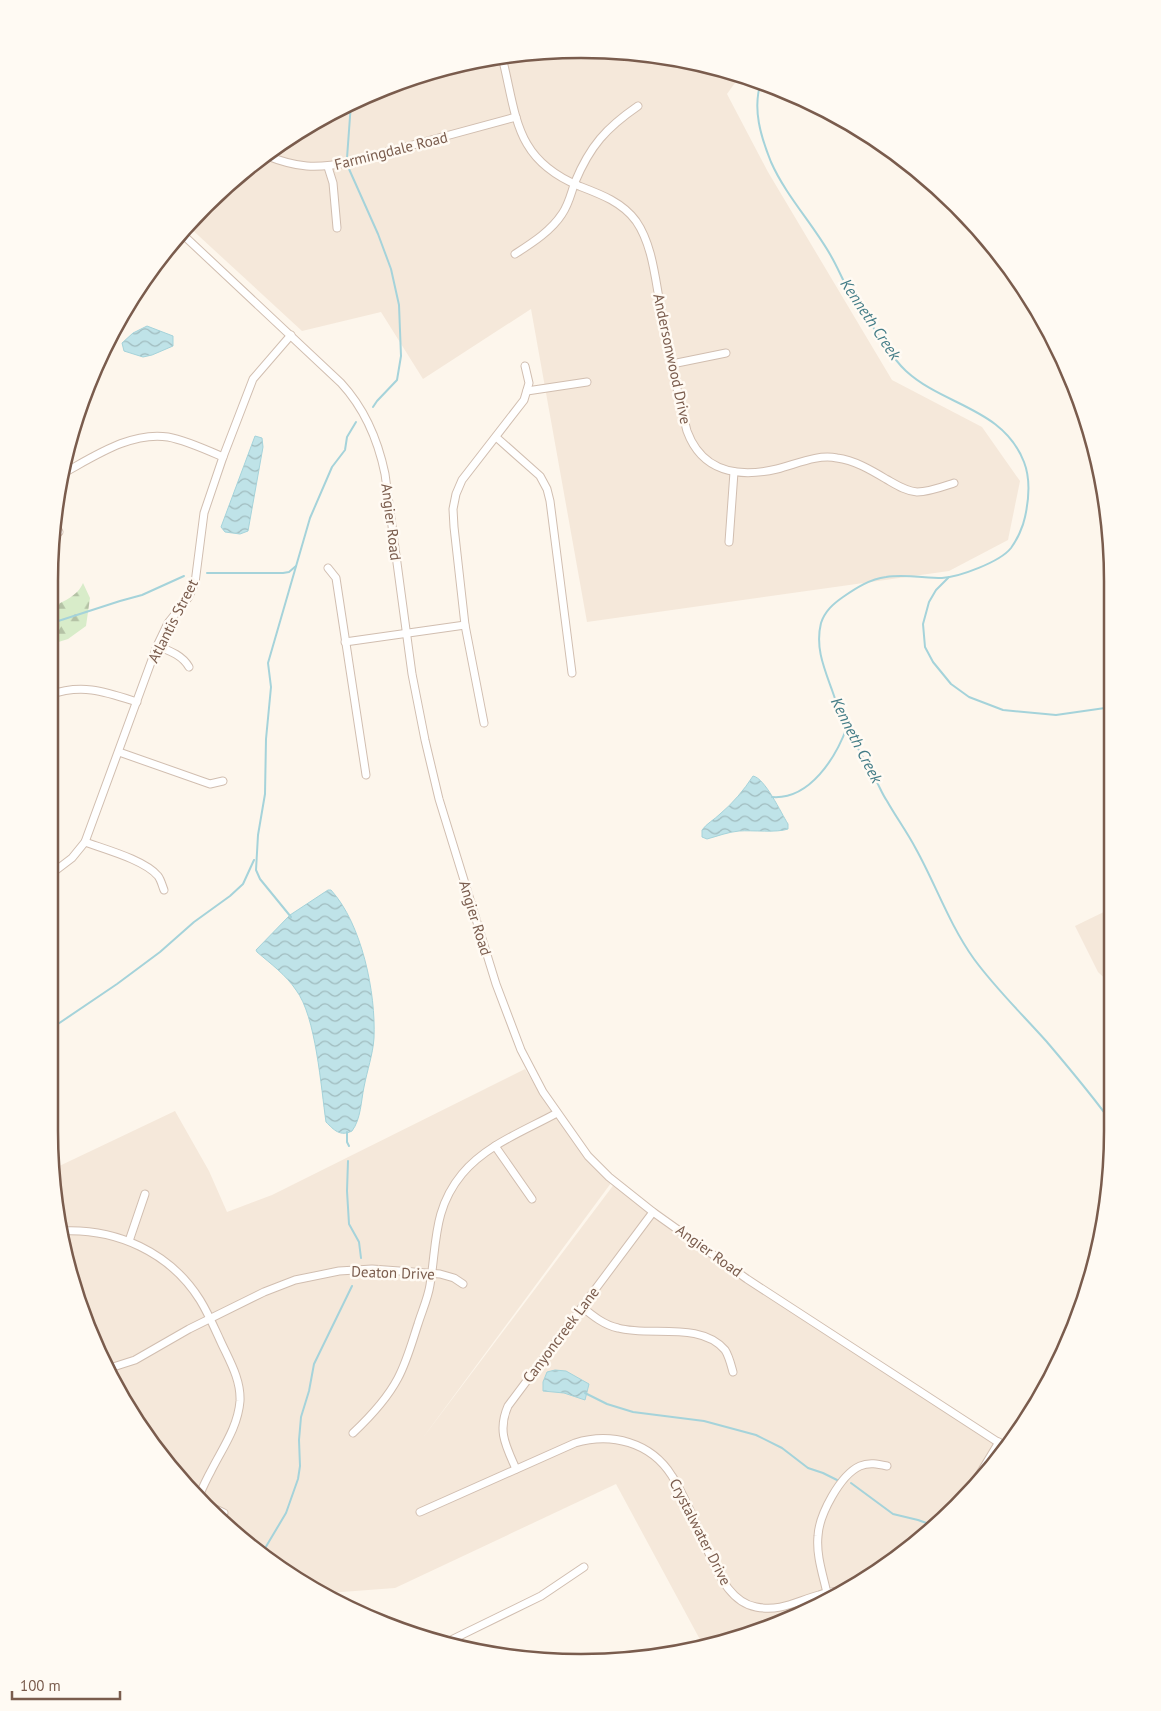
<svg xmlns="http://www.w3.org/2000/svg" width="1161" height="1711" viewBox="0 0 1161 1711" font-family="'PT Sans',sans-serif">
  <defs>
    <pattern id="forest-firs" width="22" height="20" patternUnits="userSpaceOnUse" patternTransform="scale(1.25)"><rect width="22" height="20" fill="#d8ecc9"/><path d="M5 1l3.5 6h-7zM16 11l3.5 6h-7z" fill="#b4c2a5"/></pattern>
    <pattern id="water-waves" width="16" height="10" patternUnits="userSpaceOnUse" patternTransform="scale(1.25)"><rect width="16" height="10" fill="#bfe3e8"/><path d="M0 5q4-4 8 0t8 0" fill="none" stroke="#a0bbbe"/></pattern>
  </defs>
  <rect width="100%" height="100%" fill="#fdf6ec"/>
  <g fill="#f5e8da">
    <path d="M580,49L684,59L740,76L727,94L768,172L892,380L982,427L1020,481L1008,540L949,571L587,622L531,309L423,379L381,312L302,331L187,225L204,205L285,139L377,89L476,59Z"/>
    <path d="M1112,908V985L1098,972L1075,926Z"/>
    <path d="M525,1069L545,1102L588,1157L614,1179L422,1439L615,1183L691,1244L1006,1448L957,1506L846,1591L752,1634L704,1647L616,1484L395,1588L328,1593L257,1552L204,1506L139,1426L77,1301L53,1200V1169L175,1111L209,1171L227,1212L272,1195Z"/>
  </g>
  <path fill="url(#forest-firs)" d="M83,583L90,598L86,626L68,639L49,645V608C61,603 78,596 83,583Z"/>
  <g fill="url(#water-waves)" stroke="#a5d3da">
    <path d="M147,326L173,336V346L152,355L143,357L124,351L122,343L133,333Z"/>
    <path d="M255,436L262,438L263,447L248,531L240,534L225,532L221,527Z"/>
    <path d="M753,776C765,778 781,813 788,824V829C777,833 752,830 739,831C728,832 718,836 707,839L702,837V830C707,823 714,820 720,814C733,803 744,790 753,776Z"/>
    <path d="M328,890H331C362,924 376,993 374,1038C373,1054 367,1071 364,1087C361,1101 361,1119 352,1131C340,1137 334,1130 326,1122C321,1088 316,1016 296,990C286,975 271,964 257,952L256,950L290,915Z"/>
    <path d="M555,1370L566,1371L589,1384L585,1400L564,1393L543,1391V1382L547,1372Z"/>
  </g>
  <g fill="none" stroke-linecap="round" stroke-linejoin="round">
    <g stroke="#a5d3da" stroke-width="2">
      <path d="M761,82C752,109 761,137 771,162C786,196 813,224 831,256C838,268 843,281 850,293C858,306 868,319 877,333C886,346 894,360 906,371C944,406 1003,408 1024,462C1031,480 1029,499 1025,517C1023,527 1017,540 1011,548C1000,562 959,577 942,578C924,578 904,574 886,577C870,579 856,588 843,597C833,604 825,611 821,623C815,647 824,668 832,690C842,721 858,749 874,777C879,785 882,794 887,801C896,817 907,832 916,849C936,885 949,924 974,959C996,989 1022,1014 1047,1042C1069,1068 1092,1095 1112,1123"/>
      <path d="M347,158L351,103"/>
      <path d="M349,169L378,234L391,269L399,305L401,356L397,380L377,401L373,407"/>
      <path d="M207,573H283L289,572L296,566"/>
      <path d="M949,577L936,590L929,602L923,624L925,647L933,662L951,684L969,697L1003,710L1056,715L1112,707"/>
      <path d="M49,624L120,601L142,595L184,576"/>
      <path d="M772,797C810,800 836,757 847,727"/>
      <path d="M291,917L260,879L256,870L258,835L265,794L266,739L271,687L268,663L310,518L332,467L345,450L347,437L356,422"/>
      <path d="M52,1028L117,984L160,952L194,922L230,896L243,884L254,860"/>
      <path d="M347,1132V1142L349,1146"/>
      <path d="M348,1161L347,1191L349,1224L359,1242L361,1258"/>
      <path d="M585,1393L607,1404L633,1412L704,1421L756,1435L782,1448L808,1468L823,1473L837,1480"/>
      <path d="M851,1483L893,1514L918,1520L932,1525"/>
      <path d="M261,1555L286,1513L298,1479L300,1466L299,1440L301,1417L309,1391L314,1364L352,1286"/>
    </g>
    <g stroke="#d1beb0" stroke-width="9">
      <g id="minor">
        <path d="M502,57C517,116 514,159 579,186C600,194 622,202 636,221C652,244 655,277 660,304C668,346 676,389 687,431C702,472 738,478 777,469C797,464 817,454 837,458C854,460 871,470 886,479C895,484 905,491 917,492C929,492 942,487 954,483"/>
        <path d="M265,155C297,168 316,169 350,162L516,117"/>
        <path d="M328,167L333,183L337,228"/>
        <path d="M180,232L341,383C365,409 378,440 385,474L412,674L425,740L439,799L496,984L521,1050L543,1092L588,1156L609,1177L653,1212L747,1279L1007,1448"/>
        <path d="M515,254C532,243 551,231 562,214C569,204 571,193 575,182C590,146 606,128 638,106"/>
        <path d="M133,304V298"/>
        <path d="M672,364L726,353"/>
        <path d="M527,391L587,382"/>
        <path d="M496,437L540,476L547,489L550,501L572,673"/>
        <path d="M60,475C92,458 130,431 168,437C185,440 207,450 223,457"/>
        <path d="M54,523L59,532"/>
        <path d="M729,542L734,472"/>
        <path d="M328,568L336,578L366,775"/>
        <path d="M345,642L465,625"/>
        <path d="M157,646C170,651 182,655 189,667"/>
        <path d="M50,695C82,683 106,692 137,702"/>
        <path d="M484,723L465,625L454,527L453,509L456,494L462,480L524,400L529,383L525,366"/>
        <path d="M119,752L210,784L223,781"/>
        <path d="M85,842C104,849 145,860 158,876C161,880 162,885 164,890"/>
        <path d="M51,874L72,858L85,842L157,646L168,623L188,598L195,583L204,513L223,457L253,379L291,335"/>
        <path d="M495,1146L532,1199"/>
        <path d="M61,1231C116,1228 170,1252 200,1300C208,1313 214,1327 220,1340C229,1360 241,1379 240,1401C238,1427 222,1449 211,1471C206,1480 202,1489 198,1498"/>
        <path d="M129,1241L145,1194"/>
        <path d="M582,1307C593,1316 604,1325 618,1328C650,1337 700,1321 725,1350C729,1356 731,1365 733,1372"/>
        <path d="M110,1368L135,1360L189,1329L264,1292L295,1280L339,1271L372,1269L440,1274L454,1278L463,1284"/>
        <path d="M353,1433C370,1417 387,1399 398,1378C407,1361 412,1342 418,1324C422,1311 428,1298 430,1285C437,1243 433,1209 462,1174C486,1145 524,1131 557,1113"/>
        <path d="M516,1469C506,1446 497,1431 508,1406L653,1212"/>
        <path d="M967,1495L999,1442"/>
        <path d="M201,1502L224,1513"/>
        <path d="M420,1512L575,1443C611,1432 651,1442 672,1476C687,1499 699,1532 711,1558C720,1578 733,1603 756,1607C780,1612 797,1601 819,1595C828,1592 839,1591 849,1589"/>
        <path d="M827,1593C823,1575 816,1555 818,1536C819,1515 840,1475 860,1466C869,1462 878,1464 887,1466"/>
        <path d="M443,1644L541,1596L584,1567"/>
      </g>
    </g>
    <use href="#minor" stroke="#fff" stroke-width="7"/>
  </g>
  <g text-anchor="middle" stroke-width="5" stroke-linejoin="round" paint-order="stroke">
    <g font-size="15" fill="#7a5c4d" stroke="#fffaf3">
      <text transform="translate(391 151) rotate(-14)" y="5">Farmingdale Road</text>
      <text transform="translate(672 359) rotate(78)" y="5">Andersonwood Drive</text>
      <text transform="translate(391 522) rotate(83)" y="5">Angier Road</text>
      <text transform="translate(173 621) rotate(-63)" y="5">Atlantis Street</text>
      <text transform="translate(475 918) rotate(73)" y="5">Angier Road</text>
      <text transform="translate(709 1251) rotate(36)" y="5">Angier Road</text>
      <text transform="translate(393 1273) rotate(2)" y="5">Deaton Drive</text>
      <text transform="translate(561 1335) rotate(-53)" y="5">Canyoncreek Lane</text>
      <text transform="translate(700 1532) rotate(63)" y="5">Crystalwater Drive</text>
    </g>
    <g font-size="16" font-style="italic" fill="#437c86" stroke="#fffaf3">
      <text transform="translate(871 319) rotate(56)" y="6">Kenneth Creek</text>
      <text transform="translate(857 740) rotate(63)" y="6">Kenneth Creek</text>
    </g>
  </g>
  <path d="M0 0H1161V1711H0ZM581 58H581A523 523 0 0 1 1104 581V1131A523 523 0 0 1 581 1654H581A523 523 0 0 1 58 1131V581A523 523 0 0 1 581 58Z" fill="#fffaf3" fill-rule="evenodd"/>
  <path fill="none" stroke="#7a5c4d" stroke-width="2.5" d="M581 58H581A523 523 0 0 1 1104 581V1131A523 523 0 0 1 581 1654H581A523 523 0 0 1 58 1131V581A523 523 0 0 1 581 58Z"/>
  <path d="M12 1691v8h108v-8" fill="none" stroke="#7a5c4d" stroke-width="2.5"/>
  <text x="20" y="1691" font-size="15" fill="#7a5c4d" stroke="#fffaf3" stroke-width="4" paint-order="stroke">100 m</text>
</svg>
